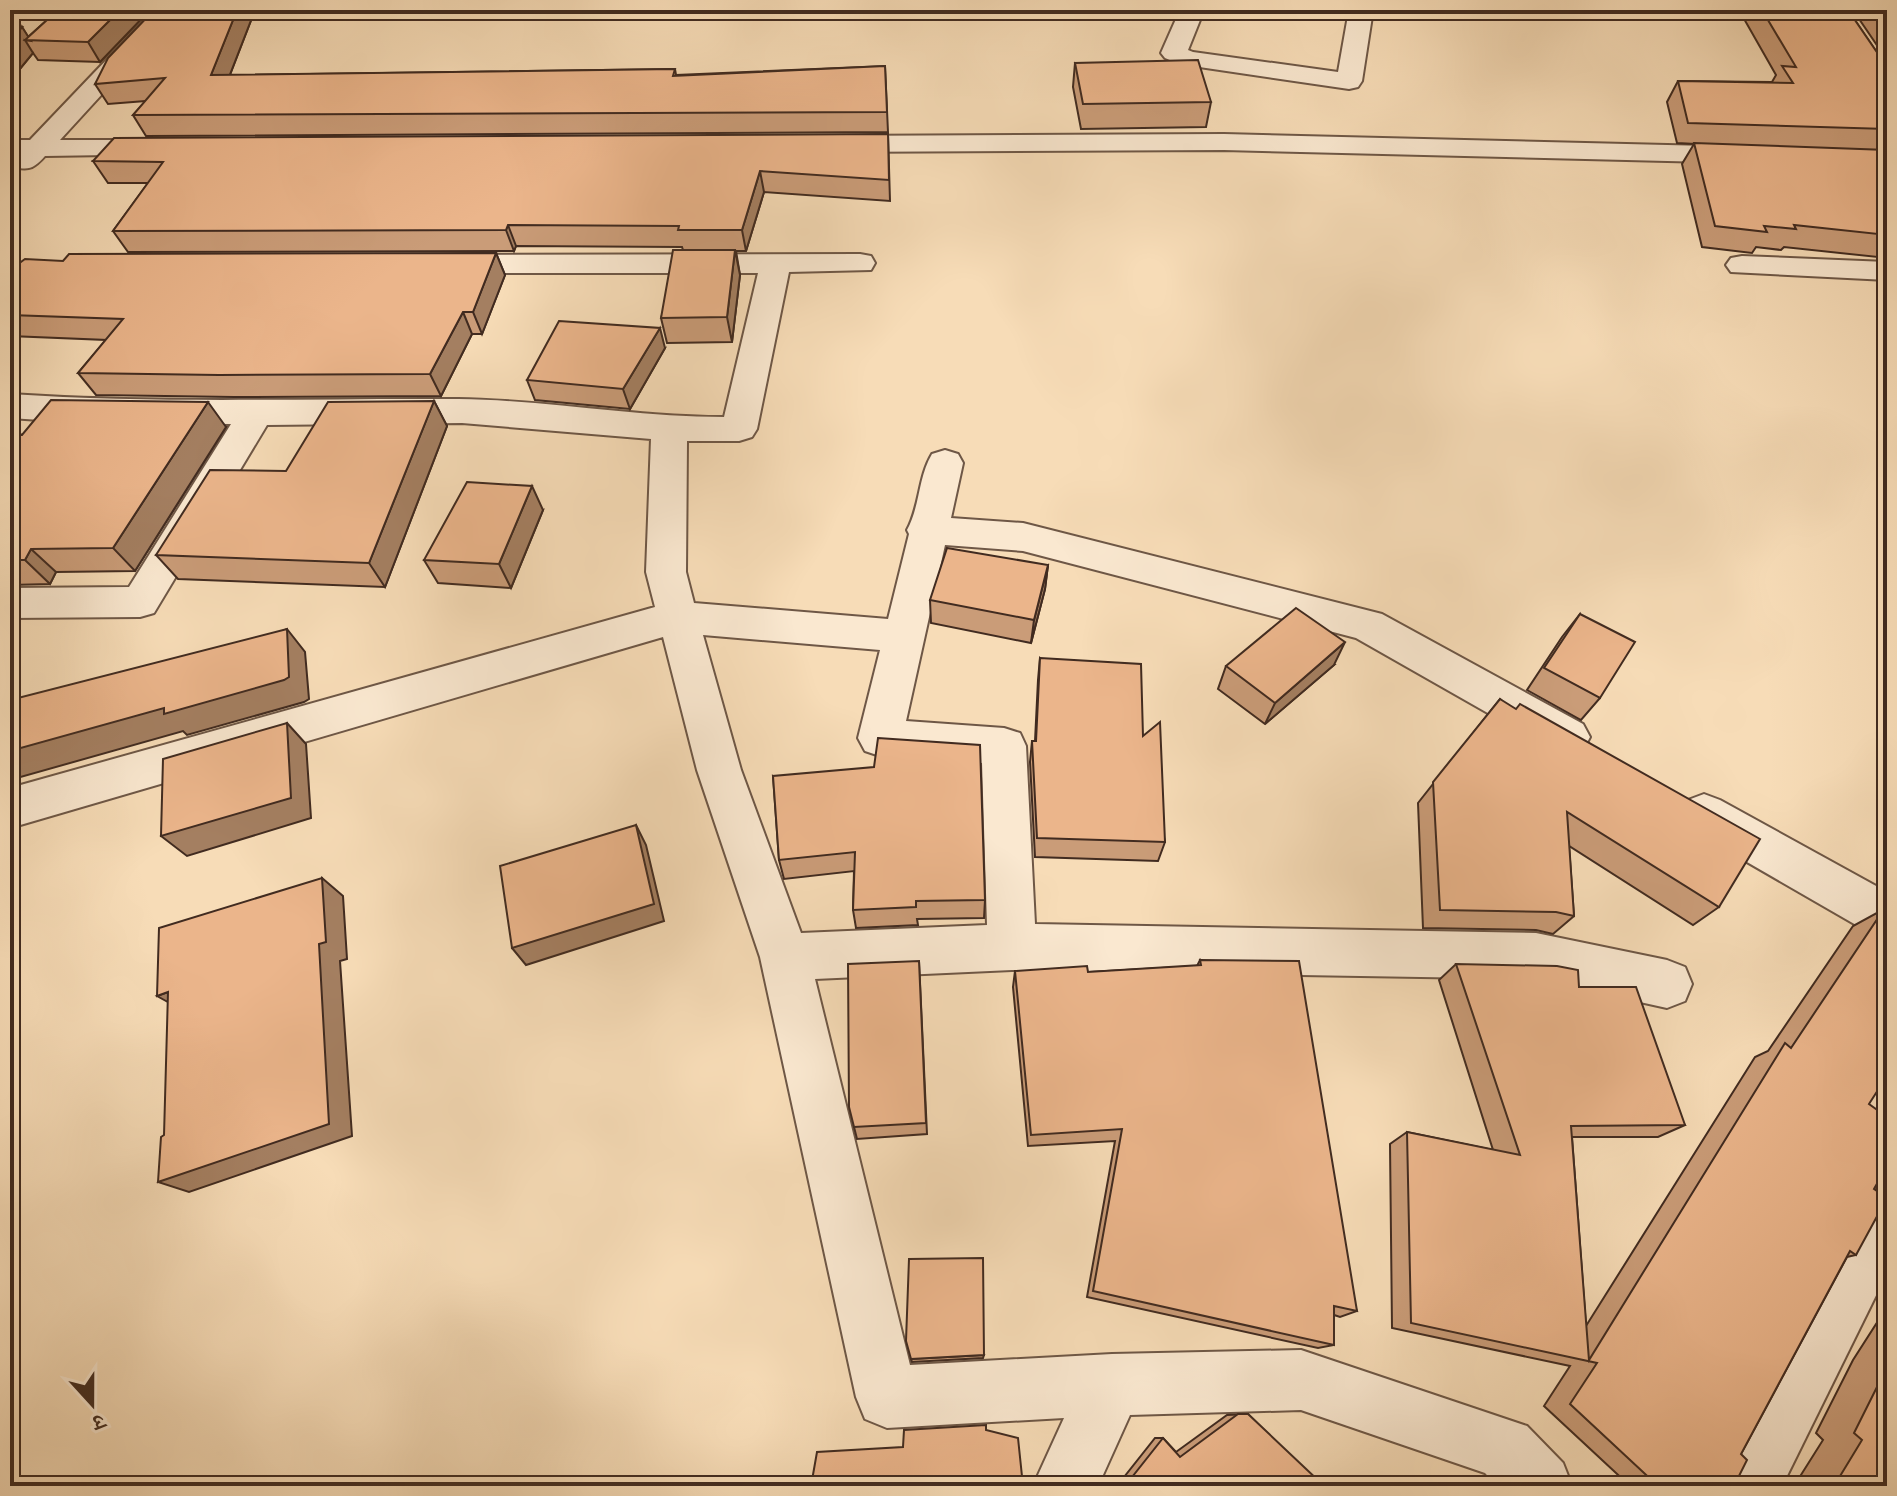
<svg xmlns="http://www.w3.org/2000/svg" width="1897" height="1496" viewBox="0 0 1897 1496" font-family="Vollkorn,'Noto Serif Devanagari',serif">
  <rect width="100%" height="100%" fill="#f7dcb7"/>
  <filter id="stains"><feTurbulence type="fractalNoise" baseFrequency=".0025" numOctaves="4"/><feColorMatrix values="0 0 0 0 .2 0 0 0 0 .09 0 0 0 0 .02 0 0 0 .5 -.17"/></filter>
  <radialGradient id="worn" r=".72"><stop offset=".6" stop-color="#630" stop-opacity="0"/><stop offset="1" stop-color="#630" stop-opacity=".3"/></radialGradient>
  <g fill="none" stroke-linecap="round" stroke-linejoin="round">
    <g stroke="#6e5746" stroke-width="4">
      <g id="street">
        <path d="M154,10H179L60,140H165L175,142L179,148L175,154L45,156C35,167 30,171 15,167L11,161L14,156H10V140H30Z"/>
        <path d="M1180,10H1204L1188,50L1193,52L1338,72L1349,10H1373L1362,81L1358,87L1349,89L1179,64L1165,58L1161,53Z"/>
        <path d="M1224,134L1749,147L1759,149L1763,155L1759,161L1749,163L1224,150L830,152L820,150L816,144L820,138L830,136Z"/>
        <path d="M860,254L871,256L875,263L871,270L789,272L757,429L752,437L739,441H687L686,572L694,603L888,619L909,534L907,530C920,507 918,477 932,454L945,450L958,454L963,463L951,518L1023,523L1382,614L1583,724L1590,737L1583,750L1568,755L1553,750L1356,638L1023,551L945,545L906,721L1004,728L1020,733L1026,746L1035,924L1536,933L1667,960L1685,967L1692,984L1685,1001L1667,1008L1536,979L1012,970L815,979L910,1365L1112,1354L1301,1350L1527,1426L1563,1463L1572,1486H1497L1485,1473L1301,1410L1130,1415L1098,1486H1033L1064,1418L887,1428L865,1419L856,1397L760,957L697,770L663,637L10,828V788L655,607L646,572L651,439L462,423L267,425L154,613L140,617L10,618V588L129,587L231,424L85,423L10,418V394C159,404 309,398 458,399C547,400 635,417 724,417L758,273H442L431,271L427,264L431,257L442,255ZM703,635L880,650L858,738L865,751L880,756L982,763L987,925L801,933L741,770Z"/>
        <path d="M1742,256L1887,262V280L1731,272L1726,265L1731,258Z"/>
        <path d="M1704,794L1720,800L1887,892V939L1870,933L1688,828L1681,814L1688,800Z"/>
        <path d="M1887,1185V1273L1782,1486H1716L1867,1193Z"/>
      </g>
    </g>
    <use href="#street" fill="#fae8d0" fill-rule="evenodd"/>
  </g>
  <g fill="#ca9c78" stroke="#412b20" stroke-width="2">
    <path d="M58,10H150L100,62L38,60L33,53L10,81L22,27L28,37Z"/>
    <path d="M154,10H255L230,75L675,69L676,75L885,66L888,132L146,136L133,115L146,101L108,104L95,84Z"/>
    <path d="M1739,10H1848L1887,67V258L1784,247L1781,250L1756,247L1752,253L1702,247L1682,164L1694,144L1677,143L1667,102L1678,81L1772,82L1776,75Z"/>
    <path d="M1853,10H1887V60Z"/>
    <path d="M1075,63L1211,102L1206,127L1081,129L1073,87Z"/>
    <path d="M888,134L890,201L764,192L746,251H736L740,275L732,342L667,343L661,318L683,250L682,247L516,246L514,251L128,252L113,231L148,183H108L93,161Z"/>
    <path d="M496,253L505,275L482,334H472L441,396L234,397L96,395L78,373L106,340L10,336V270L63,261Z"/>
    <path d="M665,348L630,409L535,400L527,380Z"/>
    <path d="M434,401L447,426L385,587L178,579L156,555L286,471Z"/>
    <path d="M226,427L135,571L56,572L50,584L10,585V435Z"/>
    <path d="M543,510L511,588L438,583L424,560Z"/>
    <path d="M1048,565L1045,589L1031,643L931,623L930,600Z"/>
    <path d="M1580,614L1600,698L1581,720L1527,690L1562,637Z"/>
    <path d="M1040,658L1143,736L1165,842L1158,861L1035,857L1030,762L1032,741H1035L1038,680Z"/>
    <path d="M1334,665L1265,724L1218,689L1226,666Z"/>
    <path d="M1500,699L1719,907L1693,925L1569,846L1574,916L1553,934L1536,930L1423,928L1418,803Z"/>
    <path d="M773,776L985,900L984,918L917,919L918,925L856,928L853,910L854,871L784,879L779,860Z"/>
    <path d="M1884,909L1869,1104L1874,1189L1856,1255L1847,1257L1741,1454L1734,1486H1630L1544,1406L1570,1366L1392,1328L1390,1144L1407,1132L1493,1150L1439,980L1456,964L1579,987L1685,1125L1658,1137H1572L1586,1326L1755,1057L1768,1051L1853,926Z"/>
    <path d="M1200,960L1357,1311L1340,1317L1334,1315V1345L1318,1348L1087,1297L1115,1141L1028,1146L1013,987L1015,971L1088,972L1197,966Z"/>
    <path d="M919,961L927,1134L857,1139L854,1127Z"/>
    <path d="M1887,1307V1486H1794L1823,1440L1816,1433L1853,1360Z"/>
    <path d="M984,1355L983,1358L912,1362L911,1359Z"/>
    <path d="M1248,1414L1321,1486H1117L1155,1438H1163L1176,1452L1227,1415Z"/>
  </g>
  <g fill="#a47f61" stroke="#412b20" stroke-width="2">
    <path d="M120,10H150L100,62L88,42Z"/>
    <path d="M237,10H255L222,95L211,75Z"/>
    <path d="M22,27L31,41L25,40L33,53L10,81V41Z"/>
    <path d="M760,171L764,192L746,251L742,230Z"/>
    <path d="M508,225L516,246L514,251L506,230Z"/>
    <path d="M735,250L740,275L732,342L727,317Z"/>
    <path d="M496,253L505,275L482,334L473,312Z"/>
    <path d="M463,312L472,334L441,396L430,374Z"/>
    <path d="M660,328L665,348L630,409L623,389Z"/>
    <path d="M434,401L447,426L385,587L369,563Z"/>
    <path d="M208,402L226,427L135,571L113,548Z"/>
    <path d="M532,486L543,510L511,588L499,564Z"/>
    <path d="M31,549L56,572L50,584L25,560Z"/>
    <path d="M1048,565L1045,589L1031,643L1034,620Z"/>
    <path d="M287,629L305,652L309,699L304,702L187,735L183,731L10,780V751Z"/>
    <path d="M1345,642L1334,665L1265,724L1275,703Z"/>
    <path d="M287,723L306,744L311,818L187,856L161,836Z"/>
    <path d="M636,825L646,845L664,921L526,965L512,948Z"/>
    <path d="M322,878L343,896L347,959L340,961L352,1136L189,1192L158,1182L319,944Z"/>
    <path d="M168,992L184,1011L157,996Z"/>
  </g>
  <g fill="#ebb58b" stroke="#412b20" stroke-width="2">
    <path d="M58,10H120L88,42L25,40Z"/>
    <path d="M154,10H237L211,75L675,69L673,76L885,66L887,112L133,115L165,78L95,84L108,58Z"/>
    <path d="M1762,10H1848L1887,67V129L1688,123L1678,81L1793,83L1782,66L1796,67Z"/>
    <path d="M1880,10H1887V20Z"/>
    <path d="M10,27H22L10,41Z"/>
    <path d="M1198,60L1211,102L1083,104L1075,63Z"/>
    <path d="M888,134L889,180L760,171L742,230H678L679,226L508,225L506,230L113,231L163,162L93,161L114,138Z"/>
    <path d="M1694,143L1887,150V235L1794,225L1796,229L1764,226L1767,232L1715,226Z"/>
    <path d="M673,250H735L727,317L661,318Z"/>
    <path d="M496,253L473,312H463L430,374L219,375L78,373L123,319L10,315V270L25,259L63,261L69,254Z"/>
    <path d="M559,321L660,328L623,389L527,380Z"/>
    <path d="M51,400L208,402L113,548L31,549L25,560H10V435H22Z"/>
    <path d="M434,401L369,563L156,555L210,470L286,471L328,402Z"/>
    <path d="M467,482L532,486L499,564L424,560Z"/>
    <path d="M947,548L1048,565L1034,620L930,600Z"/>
    <path d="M1296,608L1345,642L1275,703L1226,666Z"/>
    <path d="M1580,614L1635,642L1600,698L1544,668Z"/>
    <path d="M287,629L289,677L284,680L164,714V708L10,751V700Z"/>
    <path d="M1040,658L1141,664L1143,736L1160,722L1165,842L1037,838L1032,741H1036Z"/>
    <path d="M1500,699L1516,709L1520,704L1760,839L1719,907L1567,812L1574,916L1556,912L1440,910L1433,782Z"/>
    <path d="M287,723L291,798L161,836L163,759Z"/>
    <path d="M878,738L980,745L985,900L916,901V907L853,910L855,852L779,860L773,776L874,767Z"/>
    <path d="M636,825L654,904L512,948L500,866Z"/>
    <path d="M322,878L326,942L319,944L329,1124L158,1182L161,1137L164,1135L168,992L157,996L159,928Z"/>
    <path d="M1884,909L1887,910V1076L1869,1104L1887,1117V1166L1874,1189L1887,1198L1856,1255L1850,1251L1741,1454L1747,1460L1734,1486H1658L1570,1404L1597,1363L1411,1323L1407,1132L1520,1155L1456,964L1557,966L1578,970L1579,987H1636L1685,1125L1571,1126L1589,1360L1785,1043L1791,1048Z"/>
    <path d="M1200,960L1299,961L1357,1311L1334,1306V1345L1093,1291L1122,1129L1031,1135L1015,971L1087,966L1088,972L1201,965Z"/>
    <path d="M919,961L926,1123L854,1127L849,1107L848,964Z"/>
    <path d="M983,1258L984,1355L911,1359L906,1341L909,1259Z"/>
    <path d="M1887,1367V1486H1834L1862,1440L1854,1433Z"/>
    <path d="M1238,1414H1248L1322,1484L1321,1486H1125L1163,1438L1180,1457Z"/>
    <path d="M986,1425V1430L1018,1438L1023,1486H811L817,1452L903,1447L904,1430Z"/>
  </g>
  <rect width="1897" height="1496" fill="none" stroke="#f7dcb7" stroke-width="40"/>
  <rect x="12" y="12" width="1873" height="1472" fill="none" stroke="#412b20" stroke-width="4"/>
  <rect x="20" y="20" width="1857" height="1456" fill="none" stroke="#412b20" stroke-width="2"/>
  <g transform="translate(92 1404) rotate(159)" stroke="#fae8d0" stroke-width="6" paint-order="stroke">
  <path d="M0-6L14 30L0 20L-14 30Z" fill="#412b20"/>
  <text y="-12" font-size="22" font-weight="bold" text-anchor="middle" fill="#412b20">उ</text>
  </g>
  <rect width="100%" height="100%" filter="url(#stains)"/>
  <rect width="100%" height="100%" fill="url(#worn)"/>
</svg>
